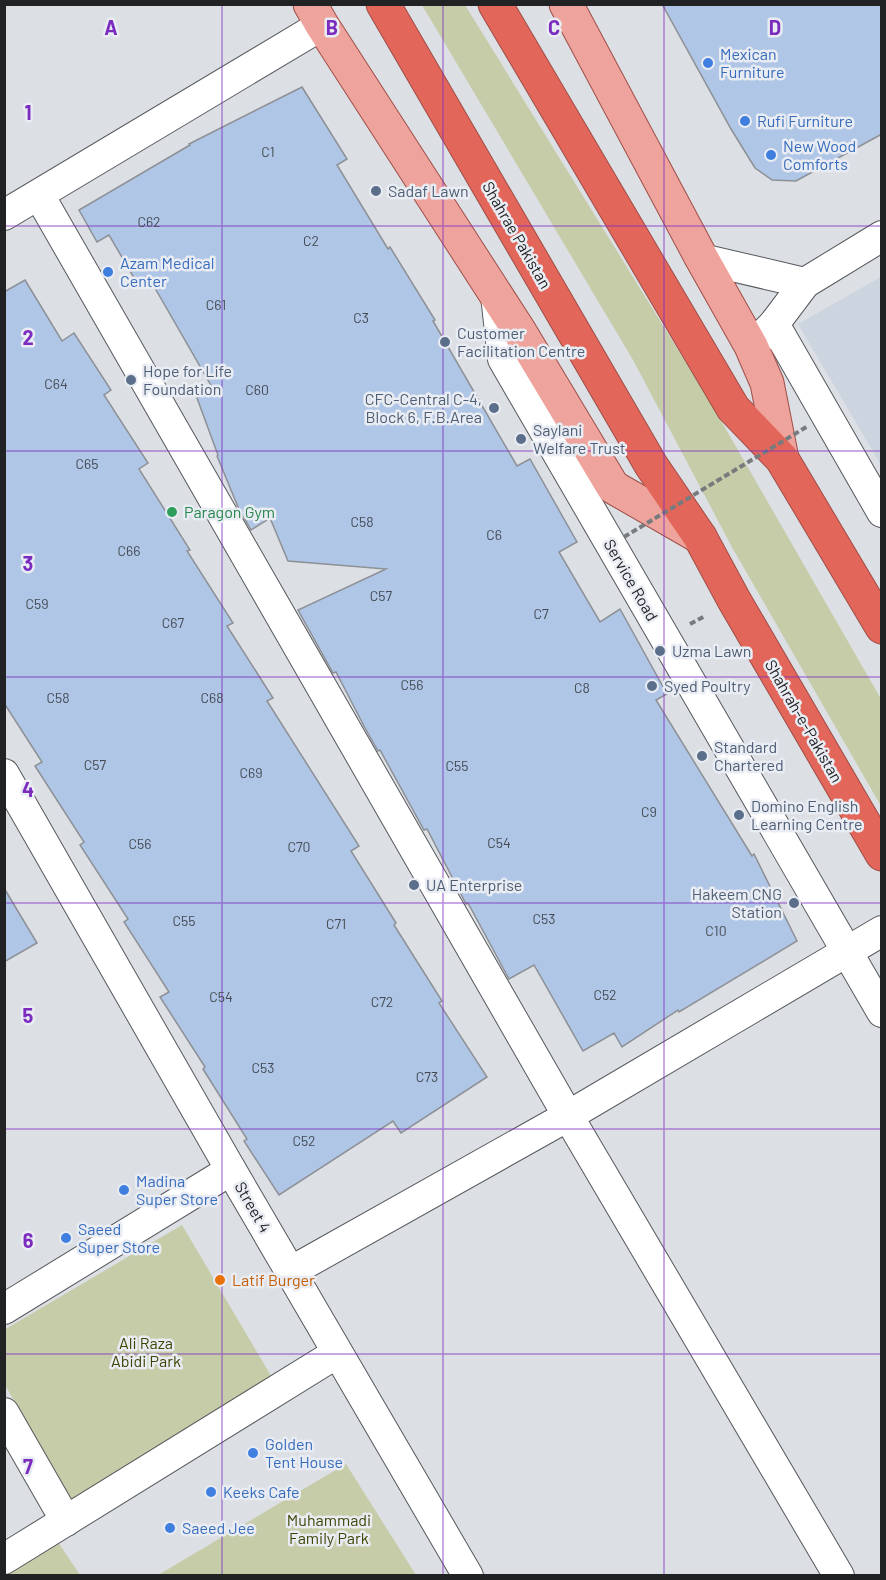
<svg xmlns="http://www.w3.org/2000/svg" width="886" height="1580" viewBox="0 0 886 1580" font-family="Barlow,sans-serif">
  <rect width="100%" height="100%" fill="#dcdfe4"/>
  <path fill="#ccd4e0" d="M881,277V465L798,324Z"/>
  <g fill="#c5cca7">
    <path d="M422,5H465L712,405L881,699V806L733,549L633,360Z"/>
    <path d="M182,1225L274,1381L72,1500L5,1385L4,1330Z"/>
    <path d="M346,1464L416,1575H158Z"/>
    <path d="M58,1542L80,1575L5,1576L4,1573Z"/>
  </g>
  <g fill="#afc6e6" stroke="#8d9095" stroke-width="1.5">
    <path d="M662,4H882V134L796,181L772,180L755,168L731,129Z"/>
    <path d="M302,87L347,159L337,165L388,249L390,247L435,320L433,321L517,466L530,459L577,542L559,552L600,622L620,609L667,694L656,700L752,856L754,854L797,941L679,1012L678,1010L622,1047L614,1033L583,1051L534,965L509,979L468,903L466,904L463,898L427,829L424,830L380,750L378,751L365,728L336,672L333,673L298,610L386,569L288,561L270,518L251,530L238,507L217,456L218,455L197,398L213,389L148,276L137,283L109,235L97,242L79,210L190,145L189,144Z"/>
    <path d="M25,280L62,341L74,333L111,390L104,395L148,463L139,469L190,550L187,551L233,623L227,626L273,698L267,701L359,846L351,851L396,923L394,925L442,1001L439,1003L487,1077L401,1133L393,1121L279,1195L244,1141L247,1139L203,1069L205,1067L160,997L169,992L124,922L128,919L80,845L84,842L35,766L42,762L4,703V292Z"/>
    <path d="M4,888L37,943L4,962Z"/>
  </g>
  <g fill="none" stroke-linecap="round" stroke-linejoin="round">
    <g stroke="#55585c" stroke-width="32">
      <g id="minor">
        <path d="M39,195L568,1116L839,1576"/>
        <path d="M4,215L322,25"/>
        <path d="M702,259L805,283"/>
        <path d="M496,295L503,359L882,1012"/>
        <path d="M774,324L882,512"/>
        <path d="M759,339L774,324L805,283L882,236"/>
        <path d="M4,774L231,1170L468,1576"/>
        <path d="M290,1272L568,1116L882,931"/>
        <path d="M4,1309L231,1170"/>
        <path d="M4,1413L66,1521"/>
        <path d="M4,1559L337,1353"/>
      </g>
    </g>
    <g stroke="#9f4e47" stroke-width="35">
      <g id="major">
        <path d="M310,4L322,25L520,332L613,487L700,537"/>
        <path d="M566,4L702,259L751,346L767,383L782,459"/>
      </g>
    </g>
    <g stroke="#9f4e47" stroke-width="35">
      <g id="highway">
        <path d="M383,4L651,465L700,537L734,600L882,854"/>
        <path d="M495,4L733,408L782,459L882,627"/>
      </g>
    </g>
    <path stroke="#787b7e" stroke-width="4" stroke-dasharray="6 3" stroke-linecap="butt" d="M690,624L705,616"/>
    <use href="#minor" stroke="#fff" stroke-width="30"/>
    <use href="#major" stroke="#eea39c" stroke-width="33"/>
    <use href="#highway" stroke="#e3665a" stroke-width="33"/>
    <path stroke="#787b7e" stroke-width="4" stroke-dasharray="6 3" stroke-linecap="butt" d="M624,537L808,426"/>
  </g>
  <path fill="none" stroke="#7b2cbf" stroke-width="1.5" stroke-opacity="0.55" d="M222,4V1576M443,4V1576M664,4V1576M4,226H882M4,451H882M4,677H882M4,903H882M4,1129H882M4,1354H882"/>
  <g fill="#3f7fe0" stroke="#e9ecf2" stroke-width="2">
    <circle cx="708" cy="63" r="6"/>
    <circle cx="745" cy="121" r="6"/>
    <circle cx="771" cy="155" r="6"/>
    <circle cx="108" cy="272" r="6"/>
    <circle cx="124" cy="1190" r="6"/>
    <circle cx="66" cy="1238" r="6"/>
    <circle cx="253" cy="1453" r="6"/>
    <circle cx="211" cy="1492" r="6"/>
    <circle cx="170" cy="1528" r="6"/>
  </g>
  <g fill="#5c6f8a" stroke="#e9ecf2" stroke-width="2">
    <circle cx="376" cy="191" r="6"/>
    <circle cx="445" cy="342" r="6"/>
    <circle cx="131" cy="380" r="6"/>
    <circle cx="494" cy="408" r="6"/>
    <circle cx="521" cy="439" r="6"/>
    <circle cx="660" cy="651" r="6"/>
    <circle cx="652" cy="686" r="6"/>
    <circle cx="702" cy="756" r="6"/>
    <circle cx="739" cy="815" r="6"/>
    <circle cx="414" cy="885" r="6"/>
    <circle cx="794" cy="903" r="6"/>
  </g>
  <circle fill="#2e9e5b" stroke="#e9ecf2" stroke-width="2" cx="172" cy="512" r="6"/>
  <circle fill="#e8710a" stroke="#e9ecf2" stroke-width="2" cx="220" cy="1280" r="6"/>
  <g text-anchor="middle" stroke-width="5" stroke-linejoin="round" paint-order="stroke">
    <g font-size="14" fill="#444b54">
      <text x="268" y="157">C1</text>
      <text x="149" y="227">C62</text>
      <text x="311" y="246">C2</text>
      <text x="216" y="310">C61</text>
      <text x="361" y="323">C3</text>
      <text x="56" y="389">C64</text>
      <text x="257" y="395">C60</text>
      <text x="87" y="469">C65</text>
      <text x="362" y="527">C58</text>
      <text x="494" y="540">C6</text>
      <text x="129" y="556">C66</text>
      <text x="381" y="601">C57</text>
      <text x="37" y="609">C59</text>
      <text x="541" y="619">C7</text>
      <text x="173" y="628">C67</text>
      <text x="412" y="690">C56</text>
      <text x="582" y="693">C8</text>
      <text x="58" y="703">C58</text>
      <text x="212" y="703">C68</text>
      <text x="95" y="770">C57</text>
      <text x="457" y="771">C55</text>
      <text x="251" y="778">C69</text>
      <text x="649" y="817">C9</text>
      <text x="499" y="848">C54</text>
      <text x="140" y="849">C56</text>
      <text x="299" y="852">C70</text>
      <text x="544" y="924">C53</text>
      <text x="184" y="926">C55</text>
      <text x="336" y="929">C71</text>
      <text x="716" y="936">C10</text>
      <text x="605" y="1000">C52</text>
      <text x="221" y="1002">C54</text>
      <text x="382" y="1007">C72</text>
      <text x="263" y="1073">C53</text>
      <text x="427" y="1082">C73</text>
      <text x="304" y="1146">C52</text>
    </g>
    <g font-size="16" fill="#366cbe" stroke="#e9ecf2" text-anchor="start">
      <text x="720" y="60">Mexican<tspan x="720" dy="18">Furniture</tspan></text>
      <text x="757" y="127">Rufi Furniture</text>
      <text x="783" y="152">New Wood<tspan x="783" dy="18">Comforts</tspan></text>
      <text x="120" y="269">Azam Medical<tspan x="120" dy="18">Center</tspan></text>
      <text x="136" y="1187">Madina<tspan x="136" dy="18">Super Store</tspan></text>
      <text x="78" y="1235">Saeed<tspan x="78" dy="18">Super Store</tspan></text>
      <text x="265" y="1450">Golden<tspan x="265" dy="18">Tent House</tspan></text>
      <text x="223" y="1498">Keeks Cafe</text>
      <text x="182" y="1534">Saeed Jee</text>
    </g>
    <g font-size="16" fill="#4e5e75" stroke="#e9ecf2" text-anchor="start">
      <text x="388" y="197">Sadaf Lawn</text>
      <text x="457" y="339">Customer<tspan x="457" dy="18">Facilitation Centre</tspan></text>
      <text x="143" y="377">Hope for Life<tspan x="143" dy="18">Foundation</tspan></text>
      <text x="482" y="405" text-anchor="end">CFC-Central C-4,<tspan x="482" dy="18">Block 6, F.B.Area</tspan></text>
      <text x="533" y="436">Saylani<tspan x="533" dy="18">Welfare Trust</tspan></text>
      <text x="672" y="657">Uzma Lawn</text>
      <text x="664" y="692">Syed Poultry</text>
      <text x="714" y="753">Standard<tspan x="714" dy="18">Chartered</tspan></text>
      <text x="751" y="812">Domino English<tspan x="751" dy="18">Learning Centre</tspan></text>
      <text x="426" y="891">UA Enterprise</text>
      <text x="782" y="900" text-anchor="end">Hakeem CNG<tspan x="782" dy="18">Station</tspan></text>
    </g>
    <g font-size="16" fill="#202224" stroke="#e9ecf2">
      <text transform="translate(517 235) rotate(60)" y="6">Shahrae Pakistan</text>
      <text transform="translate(631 580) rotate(60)" y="6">Service Road</text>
      <text transform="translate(804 721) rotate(60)" y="6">Shahrah-e-Pakistan</text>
      <text transform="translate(253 1207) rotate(60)" y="6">Street 4</text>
    </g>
    <g font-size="16" fill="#27864d" stroke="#e9ecf2" text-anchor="start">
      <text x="184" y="518">Paragon Gym</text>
    </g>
    <g font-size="16" fill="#c56008" stroke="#e9ecf2" text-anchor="start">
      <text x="232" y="1286">Latif Burger</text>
    </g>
    <g font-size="16" fill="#3e4404" stroke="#e9ecf2">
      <text x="146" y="1349">Ali Raza<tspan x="146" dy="18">Abidi Park</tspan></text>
      <text x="329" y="1526">Muhammadi<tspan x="329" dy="18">Family Park</tspan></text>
    </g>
  </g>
  <g font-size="20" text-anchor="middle" font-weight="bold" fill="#7b2cbf" stroke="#e9ecf2" stroke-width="5" stroke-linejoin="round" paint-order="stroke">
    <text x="111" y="35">A</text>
    <text x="332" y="35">B</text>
    <text x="554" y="35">C</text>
    <text x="775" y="35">D</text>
    <text x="28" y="120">1</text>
    <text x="28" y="345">2</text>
    <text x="28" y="571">3</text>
    <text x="28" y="797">4</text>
    <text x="28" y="1023">5</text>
    <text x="28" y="1248">6</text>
    <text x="28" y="1474">7</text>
  </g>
  <rect width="886" height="1580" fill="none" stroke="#202224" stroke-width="12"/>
</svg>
